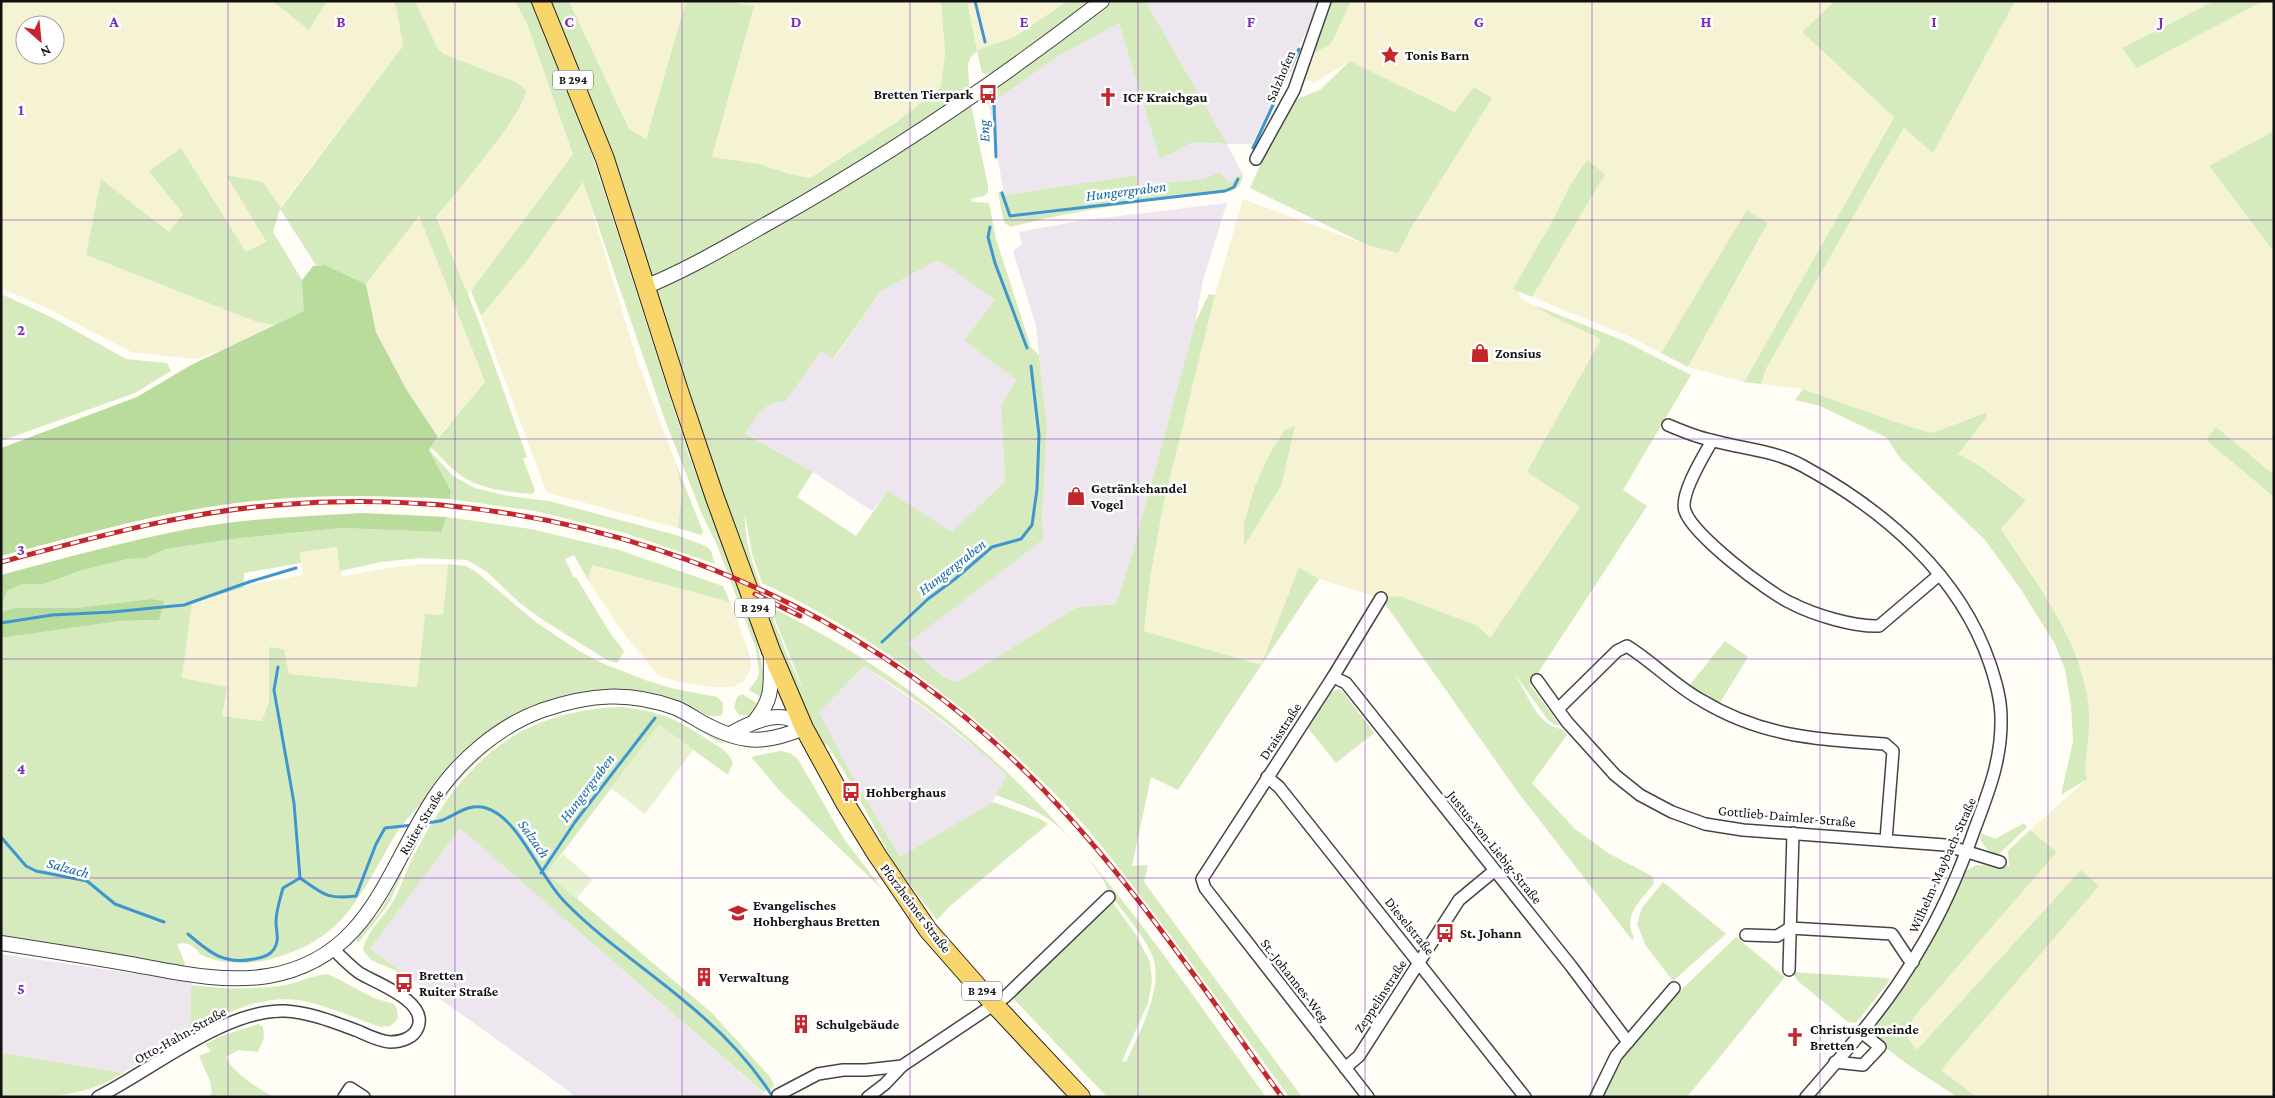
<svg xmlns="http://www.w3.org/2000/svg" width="2275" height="1098" viewBox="0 0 2275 1098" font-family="'Crimson Pro',serif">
  <rect width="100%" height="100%" fill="#fffdf5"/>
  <g fill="#eee6ef">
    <path d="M1151,1H1325L1321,11L1305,34L1252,144H1227L1242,173L1229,183L1220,172L1202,179L1138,185L1137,175L1004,195L989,105L1057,57L1119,23L1160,158L1193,142L1226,144L1147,4Z"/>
    <path d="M1227,203L1203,280L1195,323L1131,559L1116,604L1077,607L957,682L943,677L906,644L1044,539L1042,519L1047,427L1036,326L1013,251L1022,244L1019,232L1078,221Z"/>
    <path d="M938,260L995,300L964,340L1016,380L1001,405L1005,481L952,532L888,492L872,511L813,472L744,432L767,404L776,401H785L821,351L834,359L881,291Z"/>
    <path d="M864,666L931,713L985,755L1007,777L991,804L900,857L844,761L818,712Z"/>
    <path d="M460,827L584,936L768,1097H573L570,1092L370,949Z"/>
    <path d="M1,954L191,982L190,1032L123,1073L1,1053Z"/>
  </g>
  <g fill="#f6f3d4" fill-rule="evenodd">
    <path d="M1,1H272L309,30L327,1H393L396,6L403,46L280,208L226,175L266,240L246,252L181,148L183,214L169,232L101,179L257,322L275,325L227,348L195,359L131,352L49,309L1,288ZM25,25H55V55H25Z"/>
    <path d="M415,1H515L527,24L573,154L468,295L436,217L513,118L526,96L518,83L445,54L437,47Z"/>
    <path d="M569,1H686L646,139L629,129Z"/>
    <path d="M725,1H941L945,53L941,88L898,121L810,178L789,174L760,164L712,157L754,6Z"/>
    <path d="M967,1H1068L1014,37L977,50Z"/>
    <path d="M1351,1H1835L1802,32L1894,116L1744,382L1688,367L1768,224L1748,210L1661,353L1628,336L1532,297L1549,267L1586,161L1570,185L1549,227L1514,289L1519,292L1521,299L1601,339L1528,472L1580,507L1490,638L1478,626L1400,596L1381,598L1319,579L1299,567L1261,665L1144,631L1150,579L1163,506L1215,295L1243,199L1367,245L1398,253L1414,223L1456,112L1350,61L1314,83L1305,79L1306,69L1312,54L1331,44Z"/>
    <path d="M2015,1H2214L2122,48L2137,68L2263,1H2274V131L2209,166L2274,252V475L2216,428L2206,440L2274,497V1097H1977L1941,1070L2099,886L2081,870L1917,1051L1908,1039L1913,1018L2057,852L2030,830L2087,779L2085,770L2088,703L2083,674L2062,625L2001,529L2026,499L1977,464L1958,454L1985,418L1986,412L1933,433L1904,425L1803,389L1761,384L1766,369L1905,127L1933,153Z"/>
    <path d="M583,181L637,360L676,464L682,492L678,528L552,494L546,491L481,316L526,262Z"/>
    <path d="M419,216L485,383L438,437L406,389L376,332L366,284Z"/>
    <path d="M337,547L342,577L381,569L423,564H448L443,616L425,614L417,687L289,674L284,649L269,647V701L262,721L222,716L182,678L192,603L244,589L248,585L303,575L300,552Z"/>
    <path d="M591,565L730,602L748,650L751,664L750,670L744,681L733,687H713L676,681L658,675L621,630L588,580Z"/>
  </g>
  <g fill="#d5ebbd" fill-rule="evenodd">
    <path d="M272,1H327L309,30Z"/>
    <path d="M393,1H415L437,47L444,54L518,83L526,91C527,109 452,198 436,217L478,319L527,457L523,459L535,490L533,494C507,492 476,489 456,472C447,464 439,455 431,447L485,382L419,216L366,284L325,265H316L280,209L273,232L302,280L305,311L275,325L257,322L86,255L101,179L169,232L183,214L149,171L181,148L246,252L266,241L226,175L263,182L281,208L403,46L396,6Z"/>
    <path d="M515,1H540L603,188L687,450L755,633L766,686L764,699L749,690L757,679L759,673L756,649L717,545L701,512L665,420L583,182L526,262L481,316L471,291L573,154L527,24Z"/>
    <path d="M542,1H569L629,129L646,139L686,1H725L754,6L712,157L760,164L789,174L810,178L898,121L941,87L945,53L941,1H967L977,50L1014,37L1068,1H1096L991,74L982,73L977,51C961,64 972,71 968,90L988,186V193L984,196L970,199L973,202L989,203L996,239L1031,347L1039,355L1047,427L1042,519L1044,539L907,644L943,677L957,682L1077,607L1116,604L1131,558L1195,323L1209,294L1215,295L1163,506L1150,579L1144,631L1261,665L1299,567L1319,579L1178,790L1151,777L1132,866L1148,865L1144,882L1302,1097H1289C1247,1039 1204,980 1161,923C1131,883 1100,842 1066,805C978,713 877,637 762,583L752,554L745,514C744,544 755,571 766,599C777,630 789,661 804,691L770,607C875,657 973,732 1052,818C1131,902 1198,1004 1266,1097H1107L1010,995L1111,900L1136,935L1150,962L1152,981L1148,1003L1122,1061L1126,1062C1138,1035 1162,992 1154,961C1149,941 1123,912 1111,895C1107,889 1105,883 1102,878C1091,861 1070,836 1054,823C1038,810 1016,803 996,795L1007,776C964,734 915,698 864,666L819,712L844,761L900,857L993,802L1040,819L1048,824L950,906L937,920L894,863L852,785L827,744L815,749ZM938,260L995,300L964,340L1016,380L1001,405L1005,481L952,532L888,491L856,536L797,497L813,472L745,433C757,418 764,400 785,402L821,351L833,359L881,291Z"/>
    <path d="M1114,1H1151L1147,4L1227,144L1193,142L1160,159L1119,23L1057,57L989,105L985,102L991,92Z"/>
    <path d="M1325,1H1351L1331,44L1312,54Z"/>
    <path d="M1835,1H2015L1933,153L1904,128L1766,369L1761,384L1744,382L1894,117L1802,32Z"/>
    <path d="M2214,1H2263L2137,68L2122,48Z"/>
    <path d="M1350,61L1455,112L1474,87L1492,98L1414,223L1398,253L1367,245L1250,188L1286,108L1298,99L1321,89Z"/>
    <path d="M2274,131V252L2209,166Z"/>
    <path d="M1587,160L1605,174L1532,297L1513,289L1549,227L1570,185Z"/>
    <path d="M1220,172L1229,183L1242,173L1243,176C1241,185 1237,190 1228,192C1155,200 1081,208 1010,227L1004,222L998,193L1003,190L1005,195L1137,175L1138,185L1202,179Z"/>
    <path d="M1747,210L1768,223L1688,367L1661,353Z"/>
    <path d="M1,294L51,317L126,359L167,363L171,371L135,393L1,441Z"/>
    <path d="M1534,305L1622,340L1691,375L1623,490L1647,506L1530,685L1560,725H1555L1548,720L1514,673C1527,693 1537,726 1562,729L1567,735L1532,783L1575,829L1608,853L1652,876L1654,883C1641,901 1622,915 1634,938L1632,940L1517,791L1381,598L1400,596L1478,626L1490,638L1580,507L1527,472L1601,339L1552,316Z"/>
    <path d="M1803,389L1904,425L1933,433L1987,412L1986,418L1958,454L1977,464L2026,500L2001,529C2035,583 2079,636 2088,701C2091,724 2087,748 2085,770L2087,779L2061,795L2073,741L2071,705L2065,669L2055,644L2020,588L1985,540L1900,458L1887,438L1820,406L1795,400Z"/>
    <path d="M1295,426L1281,486L1244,546V523L1255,486L1271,451L1285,430Z"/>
    <path d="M2216,427L2274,475V497L2206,440Z"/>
    <path d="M429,450L453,476L475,488L508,496L549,501L676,535L706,546L711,551L715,564L625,533L535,511L450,499L451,491Z"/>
    <path d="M676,464L703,532L701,535L678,528L682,492Z"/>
    <path d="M447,517L531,529L619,550L723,586L730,602L592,565L588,580L574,555L565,559L574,578L576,577L610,633L624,651L617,663L607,660L546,622L521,604L487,572L467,560L420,558L381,562L340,571L337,547L300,552L301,563L244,573V588L192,603L182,678L227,687L222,716L262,721L269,701V647L284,649L289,674L417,687L425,614L443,615L448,564L466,566L475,571L537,623L579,651L604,664L648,681L675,689L717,697L723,703L722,715C712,721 688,705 677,702C633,689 599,685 555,700C549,702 542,703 537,706C523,713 511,727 499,737C467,764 430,790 404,823C396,832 390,844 384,855C357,901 341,935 287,954C260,964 233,967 206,957C194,953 195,940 177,944L185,964L183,967L1,937V638L120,621L158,620L151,599L76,608H15L1,612V606L7,591L22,584H44L79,571L128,559L146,558L166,549L240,538L342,528L441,532Z"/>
    <path d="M1725,641L1748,657L1718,706L1688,687Z"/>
    <path d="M1338,689L1343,692L1374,733L1336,763L1308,728L1331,693Z"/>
    <path d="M742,694L761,706L750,716L739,715L734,707L737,697Z"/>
    <path d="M597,701H628L675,712L726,744C713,742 699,728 687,722C669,711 646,705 626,703C528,695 453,770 412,851C403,869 397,889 387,906C378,919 368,930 359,942H356C360,932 370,924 377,915C382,908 387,900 391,892C401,873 408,853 419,834C460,761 512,713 597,701Z"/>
    <path d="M621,707C659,711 676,718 708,740C720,748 727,749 733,763L728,775L659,725L547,873L713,1014L770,1077L775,1086L763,1092L460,828L370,949L406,975L371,960L363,950C367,930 386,915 395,898C403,883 407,867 415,853C462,763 516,711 621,707Z"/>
    <path d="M780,751L790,753L798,759L844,839L883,890L780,791L751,757Z"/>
    <path d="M2024,823L2027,827L1998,855C1987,851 1984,847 1980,838L1981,833L1995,839Z"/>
    <path d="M2030,830L2057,852L1913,1018L1908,1039L1917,1050L2081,870L2099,886L1941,1070L1977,1097H1957L1907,1064L1868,1034L1919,961L1947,913L1966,871L1976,865L2009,866L2008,851Z"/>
    <path d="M1663,882L1726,934L1673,981L1646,946L1637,924L1642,908Z"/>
    <path d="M1736,937L1785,977L1687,1097H1596L1628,1042L1642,1036L1681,990Z"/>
    <path d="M1791,972L1887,978L1890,980L1856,1023L1848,1022L1798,981Z"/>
    <path d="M328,974L374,998L394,1004L397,1009L398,1019L390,1026L381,1027C357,1019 333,1008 308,1002C265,992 227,1012 190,1032L191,985C222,989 254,990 286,985C300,982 313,975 328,974Z"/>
    <path d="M258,1024L263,1027L264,1038L258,1052L239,1050L226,1057C231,1071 260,1090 274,1097H208L212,1092L210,1081L199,1056L211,1051L205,1044L224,1035Z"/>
    <path d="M1,1053L123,1073C84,1098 48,1097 1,1097Z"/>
  </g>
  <g fill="#b9dc9c">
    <path d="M325,265L366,284L376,332L406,389L438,437L429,450L451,491L450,499C392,496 334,494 276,499C182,506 91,532 1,556V448L137,397L191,365L304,311L302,280L313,266Z"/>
    <path d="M363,513L447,517L441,532L342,528L240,538L166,549L146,558L128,559L79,571L44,584H22L7,591L1,606V575C65,558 129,540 194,528C251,518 305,516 363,513Z"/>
    <path d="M151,599L164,601L159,620L120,621L1,638V612L15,608H76Z"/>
  </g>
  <g fill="#e6f2cf">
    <path d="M659,725L693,750L645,814L611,788Z"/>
    <path d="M563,854L592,880L576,899L546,873Z"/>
  </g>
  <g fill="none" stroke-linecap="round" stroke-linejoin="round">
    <g stroke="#3f96cf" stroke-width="3">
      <path d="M975,1L985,42"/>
      <path d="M994,104L996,157"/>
      <path d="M1253,148L1299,49"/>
      <path d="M1002,193L1010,216L1225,191L1234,187L1238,179"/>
      <path d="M990,227L988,237L995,263L1027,348"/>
      <path d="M1,623L52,615L112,612L184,605L249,582L296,568"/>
      <path d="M882,642L928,599L955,579L992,547L1021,539L1032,525L1037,489L1039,435L1031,366"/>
      <path d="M278,667L274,690L294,803L300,878"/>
      <path d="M425,823C431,822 438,822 443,820C457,814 469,803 486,808C519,818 538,874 563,900C605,944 658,976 703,1017C728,1039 755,1069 773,1097"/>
      <path d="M1,837L26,866L36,871L87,881L115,904L164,922"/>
      <path d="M541,873L575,822L655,718"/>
      <path d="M188,934C210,953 224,965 254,959C261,958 270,956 274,949C280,940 276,932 276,922C276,911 280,899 283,888L300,878C323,894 327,900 356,896L376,844L385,828L413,825"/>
    </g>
    <g stroke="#444" stroke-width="14">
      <g id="minor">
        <path d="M1256,159L1294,90L1325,1"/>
        <path d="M1668,425C1682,431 1696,437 1711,440C1742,449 1774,450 1803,466C1884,510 1960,575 1990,664C1996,682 2001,699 2001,718C2002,758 1989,791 1975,828C1960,871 1942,913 1918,952C1888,1005 1846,1051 1806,1097"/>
        <path d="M1712,441C1704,455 1679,495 1685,511C1693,535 1767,592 1791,603C1814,615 1854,627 1879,626L1939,575"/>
        <path d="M1333,677L1346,683L1571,966L1628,1042"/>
        <path d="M1537,680L1567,722L1615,775L1640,795L1672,812L1705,824L1743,830L1945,845L2000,862"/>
        <path d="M1558,709L1617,651L1627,646C1653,662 1674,685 1701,700C1762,737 1816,739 1885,744L1893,751L1886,840"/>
        <path d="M1267,777L1279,787L1525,1097"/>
        <path d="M1746,935L1777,936L1790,928L1892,934L1908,958L1913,962"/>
        <path d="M1789,970L1793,833"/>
        <path d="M1835,1062L1863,1065L1880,1047L1861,1032"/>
        <path d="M1345,1068L1359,1056L1459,900L1494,871"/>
        <path d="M778,1095L818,1074L843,1070H866L902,1066L1005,997L1109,897"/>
        <path d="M98,1097C152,1070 225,1009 285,1011C309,1012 336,1023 358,1031C369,1036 379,1041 390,1042C401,1042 414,1038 418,1027C428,1000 374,983 358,972C349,965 341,957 333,949"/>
        <path d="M344,1097L350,1088L364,1097"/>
        <path d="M868,1097L885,1084L902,1066"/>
        <path d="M1368,1097L1205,888L1202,879L1333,677L1381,598"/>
        <path d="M1596,1097L1616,1056L1674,988"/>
      </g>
    </g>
    <g stroke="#444" stroke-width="16">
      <g id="tertiary">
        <path d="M645,287C689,269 729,245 770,222C886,157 997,82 1102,1"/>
        <path d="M754,722C775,697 770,685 771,654"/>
        <path d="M730,734C746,725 772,712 790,719C795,721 799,725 804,728"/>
        <path d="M1,943C46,950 91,957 136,965C179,973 224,983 268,976C369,959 386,871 434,798C459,760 500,725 543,710C590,694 629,691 676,708C688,713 698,721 709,726C746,745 767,743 804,728"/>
      </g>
    </g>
    <g stroke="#222" stroke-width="20">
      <path id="primary" d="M541,1L605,159L679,391L714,495L771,651L804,728L845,803L877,855L928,930L979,988L1081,1097"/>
    </g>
    <use href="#minor" stroke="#fff" stroke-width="11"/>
    <use href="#tertiary" stroke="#fff" stroke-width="14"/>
    <use href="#primary" stroke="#f9d66b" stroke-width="18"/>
    <g stroke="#c4262e" stroke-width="5">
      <g id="rail">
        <path d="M1,562C92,538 183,512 277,505C536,483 800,569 994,742C1106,842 1194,976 1282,1097"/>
        <path d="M755,594L800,616"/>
      </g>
    </g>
    <use href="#rail" stroke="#fff" stroke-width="3" stroke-dasharray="9" stroke-linecap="butt"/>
  </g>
  <path fill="none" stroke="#7b2cbf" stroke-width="1" stroke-opacity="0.55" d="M228,1V1097M455,1V1097M682,1V1097M910,1V1097M1138,1V1097M1365,1V1097M1592,1V1097M1820,1V1097M2048,1V1097M1,220H2274M1,439H2274M1,659H2274M1,878H2274"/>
  <defs>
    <g id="sight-bare" transform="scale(1.5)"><path d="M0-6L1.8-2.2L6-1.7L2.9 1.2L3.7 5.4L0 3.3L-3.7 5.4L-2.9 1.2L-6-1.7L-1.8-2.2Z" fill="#c4262e" stroke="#fff" stroke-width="2.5" paint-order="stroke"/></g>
    <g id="bus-bare" transform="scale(1.5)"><path d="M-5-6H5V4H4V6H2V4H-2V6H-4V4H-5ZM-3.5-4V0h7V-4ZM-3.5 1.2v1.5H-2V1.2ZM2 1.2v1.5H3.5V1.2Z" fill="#c4262e" stroke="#fff" stroke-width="2.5" paint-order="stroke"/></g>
    <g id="church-bare" transform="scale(1.5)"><path d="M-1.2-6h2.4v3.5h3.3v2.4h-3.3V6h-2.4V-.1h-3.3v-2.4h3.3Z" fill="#c4262e" stroke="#fff" stroke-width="2.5" paint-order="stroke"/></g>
    <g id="shop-bare" transform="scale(1.5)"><path d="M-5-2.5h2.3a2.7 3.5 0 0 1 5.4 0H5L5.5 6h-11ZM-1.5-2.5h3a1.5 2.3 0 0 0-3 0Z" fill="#c4262e" stroke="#fff" stroke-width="2.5" paint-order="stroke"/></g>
    <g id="school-bare" transform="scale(1.5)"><path d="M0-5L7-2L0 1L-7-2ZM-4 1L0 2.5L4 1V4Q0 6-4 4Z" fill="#c4262e" stroke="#fff" stroke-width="2.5" paint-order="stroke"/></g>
    <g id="building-bare" transform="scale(1.5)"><path d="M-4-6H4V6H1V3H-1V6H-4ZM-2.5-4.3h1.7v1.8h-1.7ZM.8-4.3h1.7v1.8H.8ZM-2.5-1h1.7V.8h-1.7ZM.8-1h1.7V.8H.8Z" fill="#c4262e" stroke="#fff" stroke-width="2.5" paint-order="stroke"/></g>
  </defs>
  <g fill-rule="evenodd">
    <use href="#sight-bare" x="1390" y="55"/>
    <use href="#bus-bare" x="988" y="94"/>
    <use href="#church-bare" x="1108" y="97"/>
    <use href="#shop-bare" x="1480" y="353"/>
    <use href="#shop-bare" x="1076" y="496"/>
    <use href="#bus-bare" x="851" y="792"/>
    <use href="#school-bare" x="738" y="913"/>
    <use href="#bus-bare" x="1445" y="933"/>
    <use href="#building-bare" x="704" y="977"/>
    <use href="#bus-bare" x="404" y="983"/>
    <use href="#building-bare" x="801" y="1024"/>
    <use href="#church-bare" x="1795" y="1037"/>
  </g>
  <g text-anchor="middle" stroke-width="5" stroke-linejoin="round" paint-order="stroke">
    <g fill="#fff" stroke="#585858" stroke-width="1">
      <rect x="553" y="70.5" width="40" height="19" rx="4"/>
      <rect x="735" y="598.5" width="40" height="19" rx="4"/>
      <rect x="962" y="981.5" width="40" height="19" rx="4"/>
    </g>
    <g font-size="12" font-weight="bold" fill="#111">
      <text x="573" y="84">B 294</text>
      <text x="755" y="612">B 294</text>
      <text x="982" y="995">B 294</text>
    </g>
    <g font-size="14" font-weight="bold" fill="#111" stroke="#fff" text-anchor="start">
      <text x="1405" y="60">Tonis Barn</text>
      <text x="973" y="99" text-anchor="end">Bretten Tierpark</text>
      <text x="1123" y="102">ICF Kraichgau</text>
      <text x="1495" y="358">Zonsius</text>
      <text x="1091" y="493">Getränkehandel<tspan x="1091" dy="16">Vogel</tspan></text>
      <text x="866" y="797">Hohberghaus</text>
      <text x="753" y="910">Evangelisches<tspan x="753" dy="16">Hohberghaus Bretten</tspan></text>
      <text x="1460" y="938">St. Johann</text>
      <text x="419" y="980">Bretten<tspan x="419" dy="16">Ruiter Straße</tspan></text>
      <text x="719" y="982">Verwaltung</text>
      <text x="816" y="1029">Schulgebäude</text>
      <text x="1810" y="1034">Christusgemeinde<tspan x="1810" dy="16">Bretten</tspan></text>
    </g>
    <g font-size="14" fill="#111" stroke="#fff">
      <text transform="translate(1280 76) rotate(-67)" y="5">Salzhofen</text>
      <text transform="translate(1280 731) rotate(-57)" y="5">Draisstraße</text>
      <text transform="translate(1787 816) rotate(5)" y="5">Gottlieb-Daimler-Straße</text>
      <text transform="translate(421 822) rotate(-59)" y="5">Ruiter Straße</text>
      <text transform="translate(1495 847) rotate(51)" y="5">Justus-von-Liebig-Straße</text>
      <text transform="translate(1942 865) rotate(-66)" y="5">Wilhelm-Maybach-Straße</text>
      <text transform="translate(916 908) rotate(53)" y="5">Pforzheimer Straße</text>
      <text transform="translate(1410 926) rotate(51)" y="5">Dieselstraße</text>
      <text transform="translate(1295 980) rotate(52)" y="5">St.-Johannes-Weg</text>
      <text transform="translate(1380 996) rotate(-57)" y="5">Zeppelinstraße</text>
      <text transform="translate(180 1035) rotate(-29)" y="5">Otto-Hahn-Straße</text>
    </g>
    <g font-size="15" font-style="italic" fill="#1768a6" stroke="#fff">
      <text transform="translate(984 131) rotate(-93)" y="5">Eng</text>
      <text transform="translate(1126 191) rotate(-7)" y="5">Hungergraben</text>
      <text transform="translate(952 567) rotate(-38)" y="5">Hungergraben</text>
      <text transform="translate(587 788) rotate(-53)" y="5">Hungergraben</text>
      <text transform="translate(534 839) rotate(55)" y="5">Salzach</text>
      <text transform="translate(68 868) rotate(15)" y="5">Salzach</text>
    </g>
  </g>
  <g font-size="16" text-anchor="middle" font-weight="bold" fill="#7b2cbf" stroke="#fff" stroke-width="5" stroke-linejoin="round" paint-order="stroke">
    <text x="114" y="27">A</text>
    <text x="341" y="27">B</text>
    <text x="569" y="27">C</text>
    <text x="796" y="27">D</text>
    <text x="1024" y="27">E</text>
    <text x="1251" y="27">F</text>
    <text x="1479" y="27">G</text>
    <text x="1706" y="27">H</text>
    <text x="1934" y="27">I</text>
    <text x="2161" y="27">J</text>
    <text x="21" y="115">1</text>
    <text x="21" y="335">2</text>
    <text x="21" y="555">3</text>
    <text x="21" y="774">4</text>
    <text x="21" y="994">5</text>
  </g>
  <rect width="2275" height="1098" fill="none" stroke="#111111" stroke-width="5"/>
  <g transform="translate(40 40) rotate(153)"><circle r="24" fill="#ffffff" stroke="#a0a0a0"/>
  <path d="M0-4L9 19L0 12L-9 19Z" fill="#c4262e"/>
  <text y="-8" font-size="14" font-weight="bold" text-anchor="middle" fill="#111111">N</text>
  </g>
</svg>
